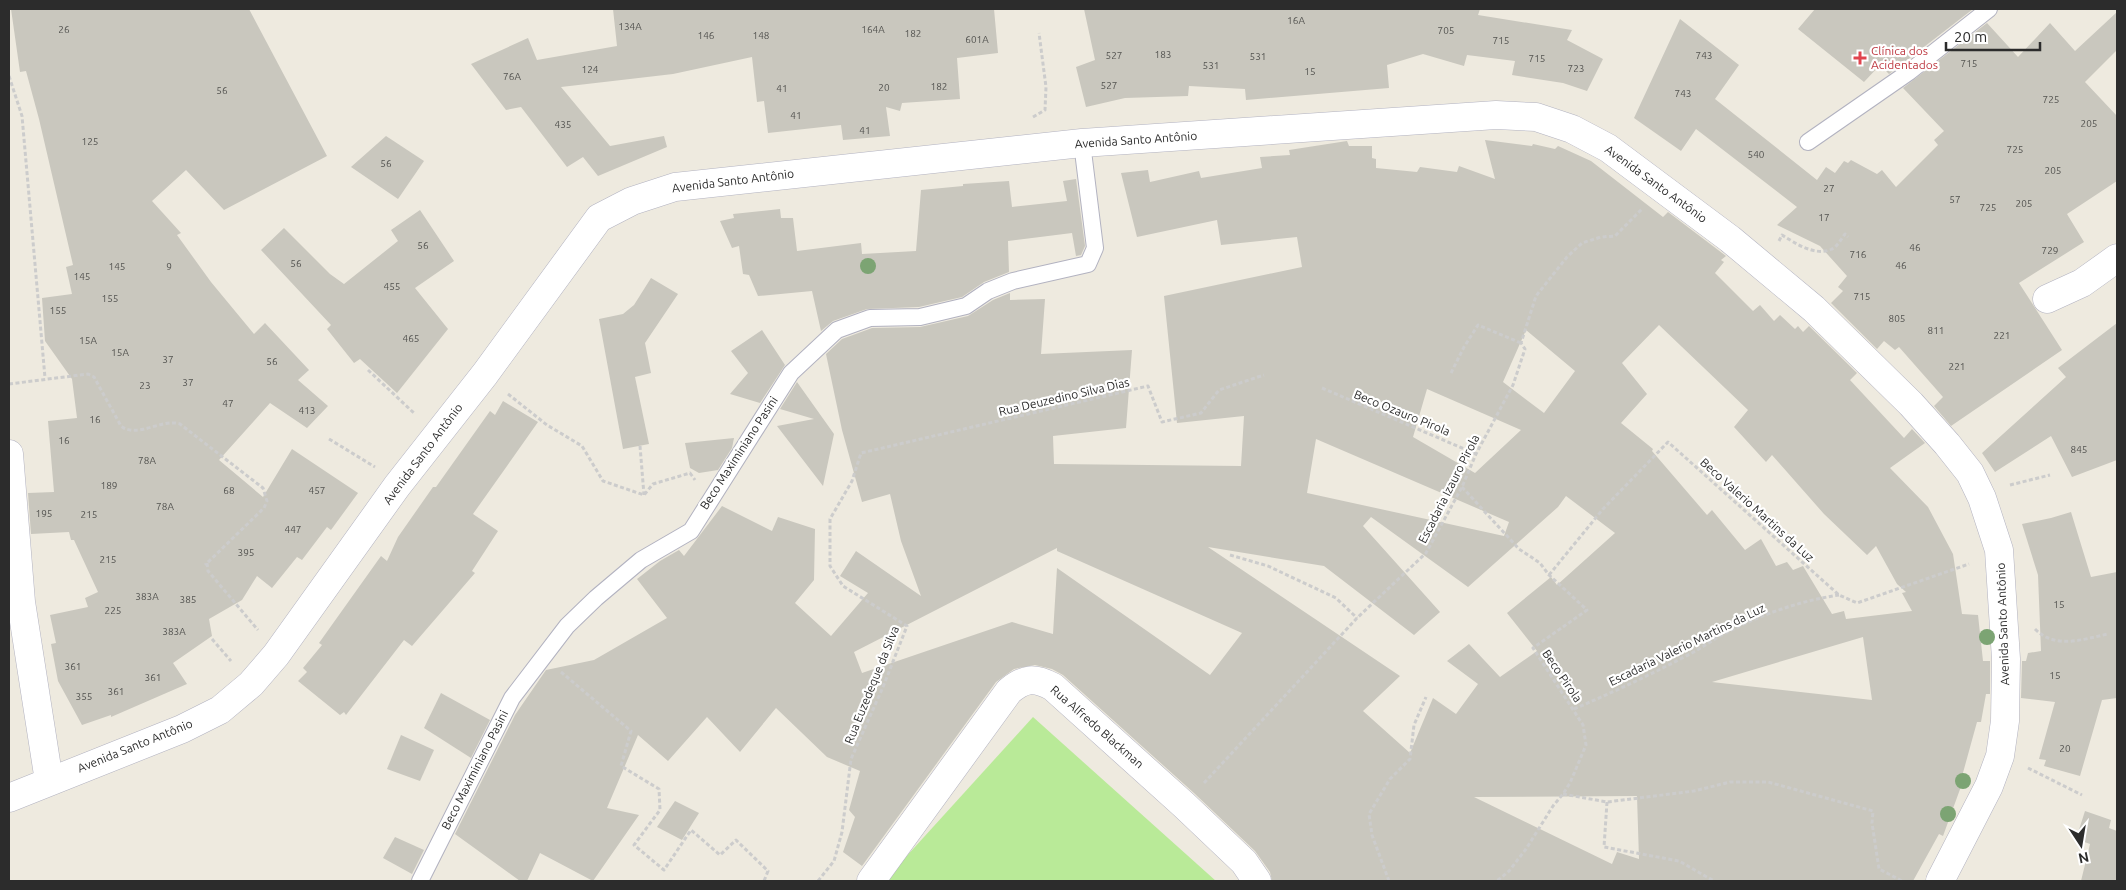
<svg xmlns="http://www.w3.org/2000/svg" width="2126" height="890" viewBox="0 0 2126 890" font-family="Ubuntu,sans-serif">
  <rect width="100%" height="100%" fill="#eeeadf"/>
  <path fill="#b9ea98" d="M1033,717L1216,881H884Z"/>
  <g fill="#c9c7be" fill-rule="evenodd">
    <path d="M11,9H249L327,156L224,210L186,170L152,201L181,233L177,235L211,282L254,334L265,323L309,370L298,380L328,406L307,428L270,403L219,460L263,497L292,449L358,493L331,530L327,527L302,560L297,557L272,588L257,576L242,600L209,619L212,636L173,663L187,684L111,717V715L82,725L58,681L51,644L56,643L50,615L88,607L85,598L98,592L74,540H71L69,532L31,534L28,493L54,492L48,421L77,418L72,379L45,341L42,298L72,294L66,267L73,265L39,119L26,71L20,72Z"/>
    <path d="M613,9H994L998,53L957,58L960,99L902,103L900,111L886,107L890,136L843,140L841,125L768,133L764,101L757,102L752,57L673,74L561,87L610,146L664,136L667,147L598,176L583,157L567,167L521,107L506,110L471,64L528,38L537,60L617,46Z"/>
    <path d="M1084,9H1480L1478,15L1572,30L1567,40L1603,59L1587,91L1563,83L1512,75L1515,61L1467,55L1464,66L1423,54L1387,65L1389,88L1246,100L1245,89L1189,86L1188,96L1125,98L1086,107L1076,67L1095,60Z"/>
    <path d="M1815,9H1973L1889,74L1880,65L1864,82L1798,29Z"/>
    <path d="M2117,12V50L2085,82L2117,116V181L2067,214L2084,242L2019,283L2062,350L1951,426L1934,406L1943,397L1899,347L1895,350L1884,341L1877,349L1831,303L1843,291L1838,287L1847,276L1820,246L1777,225L1797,207L1696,129L1681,151L1634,118L1680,19L1739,65L1715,99L1817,180L1826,167L1835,173L1844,161L1848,163L1851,160L1877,174L1882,170L1896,187L1938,145L1934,140L1944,131L1903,88L1987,23L2018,57L2050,23L2075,51Z"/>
    <path d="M386,136L424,161L398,199L351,167Z"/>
    <path d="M1485,140L1532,146L1533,144L1555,149L1558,146L1591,161L1663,217L1668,212L1726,256L1721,260L1724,262L1715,273L1753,311L1760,305L1774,321L1780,315L1795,329L1798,326L1803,332L1809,326L1857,373L1850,380L1904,438L1912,429L1925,443L1890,468L1928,507L1953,554L1962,614L1978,615L1983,661H1990V694H1986L1981,722H1977L1961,780L1963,781L1943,836L1939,834L1913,881H1272L1270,872L1255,851L1194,793L1063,675L1052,669L1035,665L1014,669L996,682L862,866L843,852L855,817L849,810L860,771L827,757L776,708L740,752L707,717L668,761L638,735L607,808L639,815L593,881L540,853L527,881H520L455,834L515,715L546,670L594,660L667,618L637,579L660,561L679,550L684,556L722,506L772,531L778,517L815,529L814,580L795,603L831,636L868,593L840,576L856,551L921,596L901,541L890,494L862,502L842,430L826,354L842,339L872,328L920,327L968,316L993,300L1010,293V300L1045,299L1041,354L1132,350L1126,428L1053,436L1054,464L1241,466L1244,416L1177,423L1164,296L1302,267L1297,237L1221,245L1217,220L1137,237L1121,173L1148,170L1150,182L1199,171L1201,178L1262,168L1260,157L1290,155L1289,150L1347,141L1349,146H1372V158L1376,159V168L1417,172L1420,167L1457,172L1459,166L1495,179ZM1659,325L1748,410L1734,427L1766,462L1772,455L1824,514L1867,555L1876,546L1897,584L1906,592L1902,593L1912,611L1846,619L1844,611L1832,614L1803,566L1793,570L1787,562L1776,566L1761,539L1745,550L1712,510L1707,515L1652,451L1653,449L1621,423L1647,394L1622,363ZM1526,330L1575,371L1544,413L1503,382ZM1427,389L1521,430L1475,473L1413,437ZM1316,439L1509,522L1504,536L1307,493ZM1566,496L1615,533L1557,585L1551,577L1507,613L1537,651L1500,677L1469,644L1447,661L1478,684L1456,714L1433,698L1410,753L1363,711L1400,676L1208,547L1324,566L1414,635L1440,612L1363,526L1371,517L1468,587L1558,507ZM1057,548V551L1242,633L1210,675L1057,568L1053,634L1012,622L862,673L854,652ZM1863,637L1872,700L1712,682ZM1637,796L1639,859L1617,852L1612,864L1474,797Z"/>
    <path d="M1076,179L1085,246L1081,255L1076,256L1072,233L1008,241L1009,272L984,282L962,297L919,307L867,309L833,321L821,331L812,291L758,296L749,275L743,274L739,246L732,248L720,221L734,218L733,214L780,209L781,218H793L797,251L861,243L862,254L916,251L921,190L963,186V184L1009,181L1012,207L1067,201L1063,181Z"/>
    <path d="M420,210L454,261L415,288L448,329L397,393L360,359L354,363L327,329L331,325L261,250L284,228L330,274L344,284L398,241L391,230Z"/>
    <path d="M651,278L678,294L645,343L651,373L635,377L649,444L623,449L599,319L623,314L634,305Z"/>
    <path d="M2117,323V460L2072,477L2051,436L1995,472L1982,453L2066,377L2058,368Z"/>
    <path d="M762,330L785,365L760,403L730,394L748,373L731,351Z"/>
    <path d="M797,382L834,434L823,486L777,426L814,419L780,409Z"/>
    <path d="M503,401L538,422L473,514L498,531L472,571L475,573L412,646L404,640L346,715L344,712L340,715L298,681L307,672L303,668L322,645L319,643L381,556L387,561L398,537L433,487H436L490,411L495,415Z"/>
    <path d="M734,438L732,448L718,470L699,473L690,468L685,443Z"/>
    <path d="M2071,512L2091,577L2117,572V698L2102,700L2080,776L2044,766L2046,760L2039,759L2055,702L2021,698L2022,661H2026L2028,653L2041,651L2038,575L2022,524L2051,518Z"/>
    <path d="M441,693L490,720L471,758L424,728Z"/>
    <path d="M401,735L434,750L420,781L387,769Z"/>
    <path d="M675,801L699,813L682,840L657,827Z"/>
    <path d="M2085,811L2111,820L2109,828L2117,831V881H2081L2090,844L2076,839Z"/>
    <path d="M395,837L424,850L412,874L383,858Z"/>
  </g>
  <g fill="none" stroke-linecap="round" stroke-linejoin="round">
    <g stroke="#b2b2c0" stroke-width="18">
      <g id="lane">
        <path d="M1808,142L1909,72L1989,9"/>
        <path d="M420,881L512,698L567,626L596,598L641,560L691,531L791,373L837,330L870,318L920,317L966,306L988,291L1013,281L1088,264L1095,248L1082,143"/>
      </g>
    </g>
    <g stroke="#b2b2c0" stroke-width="29">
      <g id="street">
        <path d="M2047,299L2082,283L2117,258"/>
        <path d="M871,881L1009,691C1025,678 1034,677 1053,687L1184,805L1244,862L1257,881"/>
      </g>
    </g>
    <g stroke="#b2b2c0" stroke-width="29">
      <g id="secondary">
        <path d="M9,454L21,602L49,781"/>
        <path d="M9,798L182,729L220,710L251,684L276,655L397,486L485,374L599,218L632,201L675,187L1082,143L1496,115L1536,117L1572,129L1608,148L1730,239L1814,309L1911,404L1947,444L1970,473L1982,498L1999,550L2006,659L2005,721L2000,756L1989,786L1940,881"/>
      </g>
    </g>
    <g stroke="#ccc" stroke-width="3" stroke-dasharray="4 2.5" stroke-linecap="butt">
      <path d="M9,76L22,116L45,378"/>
      <path d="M1033,117L1045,110L1046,87L1039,33"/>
      <path d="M1779,241L1782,235C1795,243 1815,257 1832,249C1837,247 1842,238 1845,234L1848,237"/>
      <path d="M368,370L415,414"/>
      <path d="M1451,373L1464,347L1478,325L1521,343"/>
      <path d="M9,384L88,374L94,377L121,426C137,439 162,418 180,424L263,488L267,501L264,508L205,565"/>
      <path d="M1322,388L1476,454"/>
      <path d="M508,394L547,425L582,446L603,481L644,495L653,484L690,473L695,480"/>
      <path d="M329,439L375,467"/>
      <path d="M640,446L644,495"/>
      <path d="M2010,485L2050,475"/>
      <path d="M1462,487L1519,549L1540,563L1549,575L1587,610L1533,648L1583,725L1586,745L1570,783L1563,794L1553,806L1526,849L1509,871L1497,881"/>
      <path d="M1230,555L1268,566L1336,598L1357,618"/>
      <path d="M207,563L208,571L258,630"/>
      <path d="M1549,575L1603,509L1668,442L1839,595L1857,603L1969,564"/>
      <path d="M2035,629C2056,650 2083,639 2108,634"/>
      <path d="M212,639L231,661"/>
      <path d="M561,672L631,731L621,766L659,789L660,810L634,845L664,870L691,830L720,855L736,840L768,871L764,881"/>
      <path d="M1574,709C1611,693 1648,676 1684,657C1697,651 1708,643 1720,636C1757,616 1798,601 1839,595"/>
      <path d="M2028,768L2082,795"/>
      <path d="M1204,783L1357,618L1426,553L1462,487L1476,454L1513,385L1525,349L1521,343L1536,296L1567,257L1582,243L1601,237L1615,236L1642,209"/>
      <path d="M1563,794L1607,802L1694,791L1730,782H1768L1873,811L1872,823L1879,869L1902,881"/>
      <path d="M1607,802L1604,847L1679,861L1714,881"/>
      <path d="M818,881L834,861L842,832L851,759L883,687L907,626L843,586L830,566V519L852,481L861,453L1148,386L1162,422L1201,413L1219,390L1264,375"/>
      <path d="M1389,881L1372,835L1369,814L1390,779L1410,759L1414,725L1426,697"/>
    </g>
    <use href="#lane" stroke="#fff" stroke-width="16"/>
    <use href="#street" stroke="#fff" stroke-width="28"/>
    <use href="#secondary" stroke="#fff" stroke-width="28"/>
  </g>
  <g fill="#7ca473">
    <circle cx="868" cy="266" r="8"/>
    <circle cx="1987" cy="637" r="8"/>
    <circle cx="1963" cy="781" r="8"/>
    <circle cx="1948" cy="814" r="8"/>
  </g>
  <path fill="#e0444e" stroke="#fff" stroke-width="2" d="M1857.5 50.5h5v5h5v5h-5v5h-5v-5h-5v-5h5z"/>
  <g text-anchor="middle" stroke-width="4.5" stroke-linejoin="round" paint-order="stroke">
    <g font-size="10" fill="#535350">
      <text x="1296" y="24">16A</text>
      <text x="630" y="30">134A</text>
      <text x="64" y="33">26</text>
      <text x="873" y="33">164A</text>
      <text x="1446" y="34">705</text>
      <text x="913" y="37">182</text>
      <text x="706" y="39">146</text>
      <text x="761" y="39">148</text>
      <text x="977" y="43">601A</text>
      <text x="1501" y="44">715</text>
      <text x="1163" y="58">183</text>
      <text x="1114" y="59">527</text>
      <text x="1704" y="59">743</text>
      <text x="1258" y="60">531</text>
      <text x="1537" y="62">715</text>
      <text x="1969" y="67">715</text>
      <text x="1211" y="69">531</text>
      <text x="1576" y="72">723</text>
      <text x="590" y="73">124</text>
      <text x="1310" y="75">15</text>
      <text x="512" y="80">76A</text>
      <text x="1109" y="89">527</text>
      <text x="939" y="90">182</text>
      <text x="884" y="91">20</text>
      <text x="782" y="92">41</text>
      <text x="222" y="94">56</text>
      <text x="1683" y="97">743</text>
      <text x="2051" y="103">725</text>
      <text x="796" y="119">41</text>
      <text x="2089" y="127">205</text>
      <text x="563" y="128">435</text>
      <text x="865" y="134">41</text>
      <text x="90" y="145">125</text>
      <text x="2015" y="153">725</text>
      <text x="1756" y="158">540</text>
      <text x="386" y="167">56</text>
      <text x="2053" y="174">205</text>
      <text x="1829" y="192">27</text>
      <text x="1955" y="203">57</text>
      <text x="2024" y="207">205</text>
      <text x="1988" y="211">725</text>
      <text x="1824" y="221">17</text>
      <text x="423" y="249">56</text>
      <text x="1915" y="251">46</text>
      <text x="2050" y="254">729</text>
      <text x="1858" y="258">716</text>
      <text x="296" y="267">56</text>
      <text x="1901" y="269">46</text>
      <text x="117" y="270">145</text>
      <text x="169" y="270">9</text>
      <text x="82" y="280">145</text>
      <text x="392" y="290">455</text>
      <text x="1862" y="300">715</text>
      <text x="110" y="302">155</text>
      <text x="58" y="314">155</text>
      <text x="1897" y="322">805</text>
      <text x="1936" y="334">811</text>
      <text x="2002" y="339">221</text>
      <text x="411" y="342">465</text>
      <text x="88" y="344">15A</text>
      <text x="120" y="356">15A</text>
      <text x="168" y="363">37</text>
      <text x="272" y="365">56</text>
      <text x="1957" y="370">221</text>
      <text x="188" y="386">37</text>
      <text x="145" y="389">23</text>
      <text x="228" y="407">47</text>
      <text x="307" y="414">413</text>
      <text x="95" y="423">16</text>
      <text x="64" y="444">16</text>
      <text x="2079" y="453">845</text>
      <text x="147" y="464">78A</text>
      <text x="109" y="489">189</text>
      <text x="229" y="494">68</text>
      <text x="317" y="494">457</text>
      <text x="165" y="510">78A</text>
      <text x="44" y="517">195</text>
      <text x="89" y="518">215</text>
      <text x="293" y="533">447</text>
      <text x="246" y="556">395</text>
      <text x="108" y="563">215</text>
      <text x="147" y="600">383A</text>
      <text x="188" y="603">385</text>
      <text x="2059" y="608">15</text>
      <text x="113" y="614">225</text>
      <text x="174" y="635">383A</text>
      <text x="73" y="670">361</text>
      <text x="2055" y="679">15</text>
      <text x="153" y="681">361</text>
      <text x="116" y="695">361</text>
      <text x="84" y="700">355</text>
      <text x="2065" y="752">20</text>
    </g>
    <g font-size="12" fill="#be3a42" stroke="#fff" text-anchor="start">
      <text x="1871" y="55">Clínica dos<tspan x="1871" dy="14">Acidentados</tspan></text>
    </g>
    <g font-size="12" fill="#2c2c2c" stroke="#fff">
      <text transform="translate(1136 140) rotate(-4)" y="4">Avenida Santo Antônio</text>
      <text transform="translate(733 181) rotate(-7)" y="4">Avenida Santo Antônio</text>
      <text transform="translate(1656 184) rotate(36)" y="4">Avenida Santo Antônio</text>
      <text transform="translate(1064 397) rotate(-13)" y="4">Rua Deuzedino Silva Dias</text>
      <text transform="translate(1402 413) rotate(22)" y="4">Beco Ozauro Pirola</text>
      <text transform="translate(739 453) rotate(-57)" y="4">Beco Maximiniano Pasini</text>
      <text transform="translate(423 454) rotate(-53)" y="4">Avenida Santo Antônio</text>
      <text transform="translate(1449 489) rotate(-63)" y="4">Escadaria Izauro Pirola</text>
      <text transform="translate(1757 510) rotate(42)" y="4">Beco Valerio Martins da Luz</text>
      <text transform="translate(2003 624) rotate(-92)" y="4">Avenida Santo Antônio</text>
      <text transform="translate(1687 645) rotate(-26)" y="4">Escadaria Valerio Martins da Luz</text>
      <text transform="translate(1562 676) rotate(56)" y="4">Beco Pirola</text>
      <text transform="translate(872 685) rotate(-68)" y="4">Rua Euzedeque da Silva</text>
      <text transform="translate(1097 727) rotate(41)" y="4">Rua Alfredo Blackman</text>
      <text transform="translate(135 746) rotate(-22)" y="4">Avenida Santo Antônio</text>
      <text transform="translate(475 770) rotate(-63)" y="4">Beco Maximiniano Pasini</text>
    </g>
  </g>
  <rect width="2126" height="890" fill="none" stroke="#2c2c2c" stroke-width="20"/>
  <g transform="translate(2081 845) rotate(168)" stroke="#ffffff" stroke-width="4" paint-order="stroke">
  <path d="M0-4L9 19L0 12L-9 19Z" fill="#2c2c2c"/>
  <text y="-8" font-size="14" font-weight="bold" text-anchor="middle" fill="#2c2c2c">N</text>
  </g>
  <path d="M1946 42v8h94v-8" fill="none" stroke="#2c2c2c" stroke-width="2.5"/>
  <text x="1954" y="42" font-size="15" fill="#2c2c2c" stroke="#ffffff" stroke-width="4" paint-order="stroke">20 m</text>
</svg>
